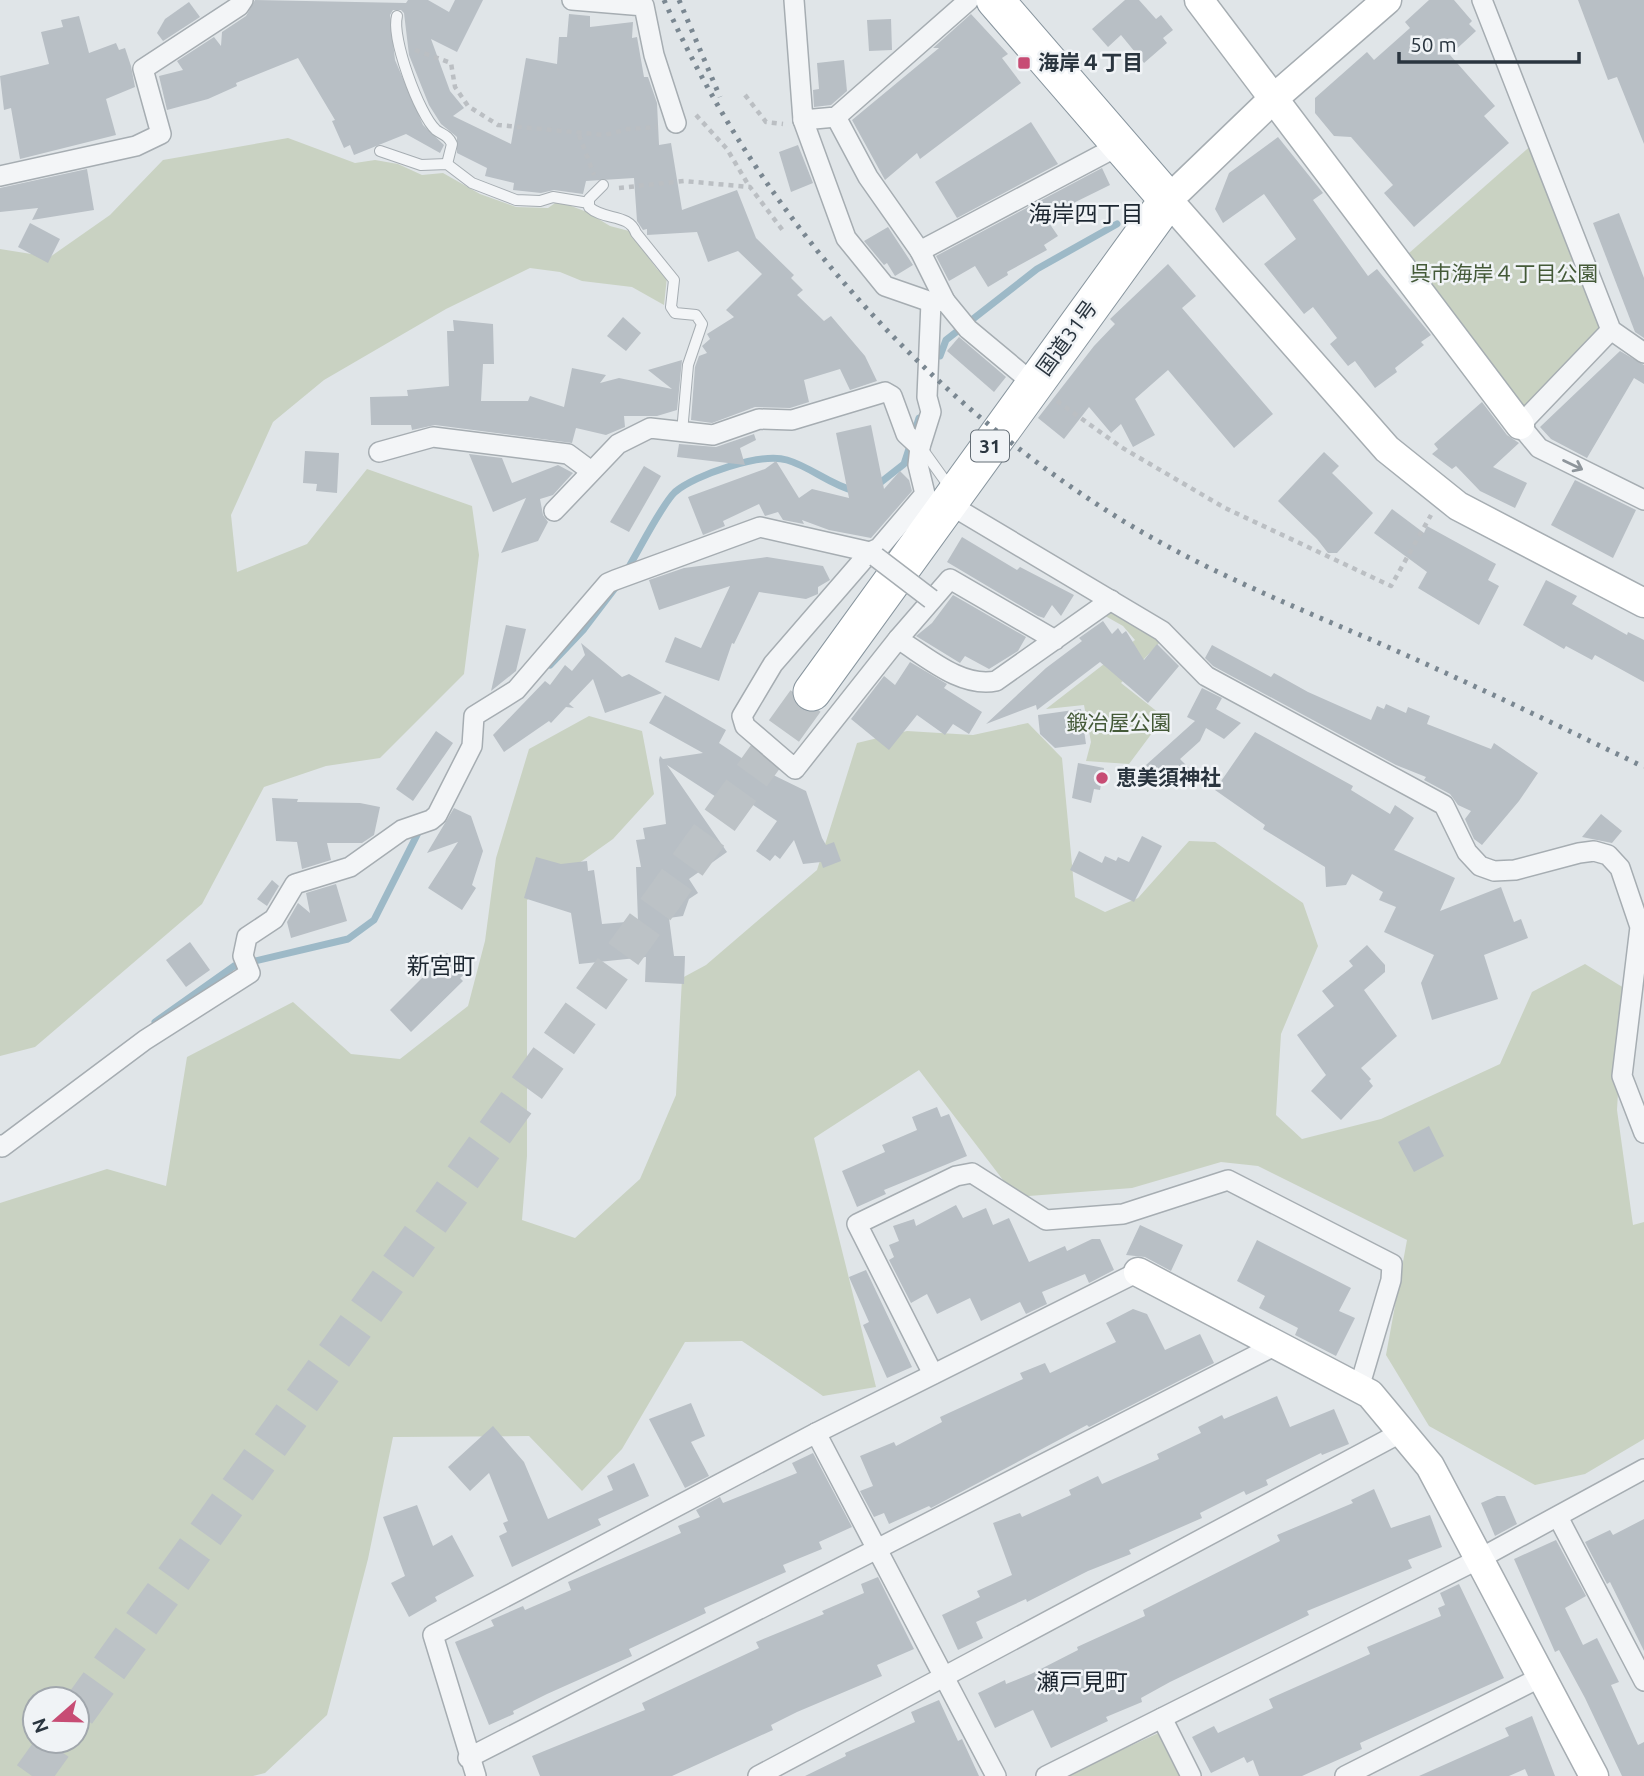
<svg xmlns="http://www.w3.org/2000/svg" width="1644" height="1776" viewBox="0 0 1644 1776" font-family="Ubuntu,'Noto Sans JP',sans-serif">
  <rect width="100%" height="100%" fill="#e0e5e8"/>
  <g fill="#c9d2c2" fill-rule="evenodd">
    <path d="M288,138L355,163L375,160L398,164L422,175L443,173L480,194L516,207L548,208L558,201L587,212L610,226L629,231L657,269L667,277L664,305L632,287L582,281L560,272L530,268L446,309L324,380L273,422L231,515L237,572L307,544L367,469L472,506L479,555L464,674L380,758L326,766L264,787L202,904L35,1047L0,1056V249L50,257L110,215L163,160Z"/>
    <path d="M1534,143L1607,330L1521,420L1400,261Z"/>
    <path d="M1110,604L1164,638L1121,683L1164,717L1129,764L1086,761L1091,742L1084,705L1046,709L1135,640L1123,626L1100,613Z"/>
    <path d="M589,716L642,731L654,794L613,839L527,900V1156L522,1220L575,1238L640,1179L676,1095L682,978L706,965L817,870L857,743L907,731L973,735L1028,723L1062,758L1075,897L1105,912L1138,898L1189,841L1215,842L1303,903L1318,946L1281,1034L1276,1115L1302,1139L1381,1119L1500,1064L1532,992L1585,964L1624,988L1617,1110L1633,1225L1644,1222V1439L1585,1474L1535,1485L1429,1426L1386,1355L1407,1240L1258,1166L1221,1162L1132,1188L1016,1197L919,1070L814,1138L876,1387L823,1396L742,1341L685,1342L622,1449L582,1491L529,1436L393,1437L368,1559L327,1715L265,1773L253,1776H0V1203L107,1169L166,1186L187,1057L293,1002L351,1054L400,1059L468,1006L485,941L496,858L529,749ZM35,1699H77V1741H35Z"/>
    <path d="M1165,1730L1188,1776H1065Z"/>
  </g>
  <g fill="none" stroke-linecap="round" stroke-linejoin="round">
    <g stroke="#9db9c7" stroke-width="7">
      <path d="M940,356L946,340L1037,269L1117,224"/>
      <path d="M876,486L904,464L919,418"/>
      <path d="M627,570C638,552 662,504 675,492C695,475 761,452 787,460C811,467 830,485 855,491"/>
      <path d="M550,665L584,629L619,583"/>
      <path d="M155,1022L234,966L348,939L374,920L420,829"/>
    </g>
  </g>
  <g fill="#b8bfc5">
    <path d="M255,0L406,3L408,0H428L449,12L455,0H483L457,52L431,39L450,91L464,108L453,116L511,144L526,58L557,64L559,37H567L569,14L590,16V27L633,22L632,38L637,37L644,77H648L657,103L659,145L671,143L682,210L737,190L756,238L794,275L791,278L803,290L797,295L824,321L831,316L865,356L877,381L850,390L840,369L804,380L809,402L790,408L755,407L712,423L691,420L695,367L699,356L707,353L702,346L710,339L707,334L734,317L726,310L762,274L738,251L708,262L697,232L647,235V229L643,230L637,221L634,178L586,181L583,194L554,190L541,193L513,190L514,183L485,176L487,168L457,153V137L441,124L429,105L409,55L404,13L401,10H393L390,15L395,60L423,125L444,145L440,153L406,134L354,155L350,145L344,148L332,121L335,120L298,58L236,83L237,86L208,99L167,110L159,76L183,70L177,61L214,37L221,46L222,32L246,16Z"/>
    <path d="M1125,0H1139L1156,19L1161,15L1173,30L1163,38L1167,43L1144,63L1121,35L1108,47L1092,29Z"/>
    <path d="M1429,0H1454L1472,21L1469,24L1476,31L1450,55L1495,106L1484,116L1509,143L1414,227L1384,193L1393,185L1351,137L1334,136L1315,113V98L1367,52L1374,60L1410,28L1405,22Z"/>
    <path d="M1578,0H1644V144L1617,77L1608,80Z"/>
    <path d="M189,2L200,17L163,41L157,33L165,19Z"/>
    <path d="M971,14L1008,54L1002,58L1021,83L920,159L917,153L885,180L852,120L939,48H933Z"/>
    <path d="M79,16L89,53L116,43L119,50L125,48L131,66L135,87L106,99L116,135L20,159L11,108L4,110L0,76L49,64L41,32L63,27L61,20Z"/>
    <path d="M891,19L892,50L869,51L867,20Z"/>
    <path d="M844,60L847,91L831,105L814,107L813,90L819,89L817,63Z"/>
    <path d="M1031,122L1058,164L957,218L935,182Z"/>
    <path d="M1278,137L1323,193L1313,200L1368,276L1377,269L1431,335L1421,342L1424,345L1395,368L1397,372L1375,388L1355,361L1348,366L1330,344L1337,338L1313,307L1304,314L1264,264L1296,239L1264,194L1223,223L1215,209L1229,173Z"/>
    <path d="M798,145L813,183L791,192L779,152Z"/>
    <path d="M1102,168L1110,185L1045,217L1058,236L1044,245L1047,250L1007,272L1008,275L988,287L975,266L949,281L936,256Z"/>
    <path d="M87,169L94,210L32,220L38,208L0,212V188Z"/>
    <path d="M1619,213L1644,278V338L1635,332L1593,223Z"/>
    <path d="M30,223L60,239L48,263L18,247Z"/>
    <path d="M888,227L913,265L895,276L887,263L884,265L864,241Z"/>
    <path d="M1168,264L1196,296L1182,308L1273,414L1234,448L1168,370L1135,399L1155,435L1133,447L1121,424L1111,433L1089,407L1064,439L1038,418L1094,346L1115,324L1110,319Z"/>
    <path d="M623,317L641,333L626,351L607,336Z"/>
    <path d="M453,320L493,324L494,364H483L481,401H528L530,396L564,407L572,368L606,375L600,383L619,378L672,389L648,370L682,360L677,410L657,416H624L625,427L606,435L576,428L572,443L435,425L412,430L411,425H371L370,397L408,396L407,390L449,386L447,331H454Z"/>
    <path d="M959,337L1006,377L994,392L947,351Z"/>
    <path d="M1620,351L1644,365V384L1634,378L1587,458L1551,439L1540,427Z"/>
    <path d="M1482,402L1507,435L1519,443L1493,467L1527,483L1515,508L1480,491L1456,466L1452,469L1432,454L1438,449L1434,444Z"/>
    <path d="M871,425L884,489L900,471L909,480L912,491L871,538L829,530L802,520L804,524L783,520L778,512L765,516L759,504L723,521L725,526L703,535L688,497L765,469L776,461L799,498L812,489L849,498L836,433Z"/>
    <path d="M754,434L756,440L740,448L745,465L677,457L679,444L716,447Z"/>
    <path d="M305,451L339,453L337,493L316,491L317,484L303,483Z"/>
    <path d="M1324,452L1339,466L1332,473L1373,513L1337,553H1328L1317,539L1278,501Z"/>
    <path d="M469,454L502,458L512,483L558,465L573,473L553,495L540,499L543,515L548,522L538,541L501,553L526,498L493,512Z"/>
    <path d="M644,466L661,476L629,532L610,522Z"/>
    <path d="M1575,480L1636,510L1613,558L1551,525Z"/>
    <path d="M1392,509L1424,533L1427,526L1496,564L1488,580L1499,586L1479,625L1418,588L1427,572L1374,533Z"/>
    <path d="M962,537L1017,570L1020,567L1074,595L1061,616L1052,605L1044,618L1038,616L947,562Z"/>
    <path d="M767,557L823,566L830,580L818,587V594L806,599L759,592L734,644L732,643L719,681L665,662L675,637L701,648L730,586L659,610L649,580L684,568Z"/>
    <path d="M1546,580L1577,596L1572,604L1627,635L1628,632L1644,640V682L1595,655L1592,660L1566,646L1564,649L1523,625Z"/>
    <path d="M953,595L1026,637L1018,651L989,669L965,656L960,663L916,636L932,623Z"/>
    <path d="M1103,621L1112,634L1118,628L1122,634L1126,631L1144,660L1157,644L1179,666L1148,703L1100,662L1037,710L1036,705L986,724L1046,668L1082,641L1079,638Z"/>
    <path d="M506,625L526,629L516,671L491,691Z"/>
    <path d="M581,643L622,677L629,674L662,693L605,713L593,679L569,704L574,708L566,707L551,723L549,721L504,752L493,735L545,681L550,685L565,665L572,671L585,655Z"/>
    <path d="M1212,645L1271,677L1274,673L1308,692L1371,720L1377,706L1384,709L1386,704L1406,713L1408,707L1430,716L1427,724L1491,749L1494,743L1538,773L1519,801L1482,845L1474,839L1465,819L1471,811L1458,805L1450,794L1424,780L1426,777L1396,765L1213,666L1205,658Z"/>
    <path d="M910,662L947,684L944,688L982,712L969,734L953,724L945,735L917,715L889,750L851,719L884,676L895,685Z"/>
    <path d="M1202,688L1222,698L1216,709L1241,723L1224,739L1206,728L1200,741L1180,759L1190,769L1168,789L1146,765L1195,721L1187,717Z"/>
    <path d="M665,695L726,730L719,743L749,763L806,791L822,838L826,845L834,842L841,861L823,868L821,862L803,864L794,840L780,859L775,855L770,861L756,851L777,821L738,795L730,806L667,765L727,852L689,879L698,893L689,899L683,916L669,918L674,956H685L684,984L645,982L646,957L579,964L571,913L524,898L536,857L561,864L587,861L588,871L594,870L602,924L638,921L636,867H641L636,840L645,839L643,828L666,824L659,760L660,756L663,759L703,753L649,723Z"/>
    <path d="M1081,709L1086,744L1055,748L1040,734L1038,715Z"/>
    <path d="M436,731L453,743L413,801L396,789Z"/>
    <path d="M1255,732L1353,786L1351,790L1390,814L1395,805L1414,818L1394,850L1455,878L1440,911L1501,887L1514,922L1521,919L1528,938L1484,955L1498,999L1432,1020L1421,983L1434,955L1384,932L1396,907L1379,900L1383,892L1352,874L1346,885L1326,887L1325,867L1263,829L1265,825L1215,790Z"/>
    <path d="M1078,763L1104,768L1100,790L1094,789L1091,803L1072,798Z"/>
    <path d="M272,798L298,799L297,802L360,803L380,807L374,835L362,843H327L331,860L302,869L297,842L276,841Z"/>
    <path d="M454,808L471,816L483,851L472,885L476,888L462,910L428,888L458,842L427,853Z"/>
    <path d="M1601,814L1622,831L1612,843L1582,837Z"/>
    <path d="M1142,836L1162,846L1134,902L1070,870L1079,851L1102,863L1105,856L1116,861L1118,857L1129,862Z"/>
    <path d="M272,880L279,886L267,906L257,899Z"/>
    <path d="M336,884L347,921L291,938L287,922L298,903L310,913L306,893Z"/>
    <path d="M190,942L210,970L186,987L166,960Z"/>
    <path d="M1367,945L1385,965V972L1364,990L1397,1036L1361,1068L1371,1079L1369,1081L1373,1086L1341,1120L1311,1091L1326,1075L1297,1035L1334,1006L1322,991L1353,966L1349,961Z"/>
    <path d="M447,953L467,972L460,978L463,981L411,1032L390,1010Z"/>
    <path d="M937,1107L941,1117L949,1114L967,1156L884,1190L886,1194L857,1207L842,1171L885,1152L882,1145L917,1130L912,1117Z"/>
    <path d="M1429,1126L1444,1156L1414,1172L1398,1142Z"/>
    <path d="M956,1205L963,1218L986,1208L993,1225L1009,1218L1029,1262L1065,1246L1067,1251L1092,1239H1100L1114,1270L1089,1283L1085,1274L1042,1292L1047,1304L1026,1314L1020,1302L981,1321L970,1298L937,1314L927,1294L911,1303L889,1260L894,1257L889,1245L899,1241L893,1226L914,1219L916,1226Z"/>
    <path d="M1140,1225L1183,1245L1171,1271L1145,1257L1126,1255Z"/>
    <path d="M1257,1240L1351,1288L1339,1311L1355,1318L1336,1356L1295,1335L1298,1328L1259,1308L1265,1296L1237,1281Z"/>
    <path d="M866,1270L912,1367L887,1378L863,1325L869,1322L849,1277Z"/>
    <path d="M1133,1309L1147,1314L1165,1350L1200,1334L1214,1363L1089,1427L1087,1425L931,1508L929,1506L889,1524L884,1513L874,1517L860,1491L873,1486L860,1456L894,1442L896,1446L942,1422L940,1417L1023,1379L1020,1373L1045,1363L1050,1373L1116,1342L1106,1323Z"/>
    <path d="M1277,1396L1290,1427L1334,1409L1349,1444L1322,1455L1321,1453L1266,1480L1268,1485L1246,1495L1244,1491L1200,1513L1202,1518L1129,1550L1131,1554L1088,1571L1027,1602L1026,1599L976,1622L983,1638L958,1650L942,1615L980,1597L977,1591L1012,1575L993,1523L1020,1513L1022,1517L1071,1495L1069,1490L1098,1476L1102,1484L1159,1459L1157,1454L1201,1433L1198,1427L1222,1415L1224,1419Z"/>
    <path d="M691,1403L705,1436L691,1442L709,1476L685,1488L649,1419Z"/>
    <path d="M493,1426L524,1462L548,1519L613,1490L607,1476L634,1463L649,1496L598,1519L601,1525L512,1567L499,1536L507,1532L503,1523L508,1521L489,1473L470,1491L448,1467Z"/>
    <path d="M813,1453L852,1527L819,1542L822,1549L783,1565L786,1572L704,1608L706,1613L629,1649L632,1656L547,1694L513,1711L514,1714L489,1725L455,1642L494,1626L491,1620L523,1606L525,1610L571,1590L568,1582L681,1533L678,1526L700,1517L696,1510L720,1497L723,1503L797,1473L792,1463Z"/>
    <path d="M1374,1489L1391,1528L1430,1515L1442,1547L1408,1560L1412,1568L1307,1611L1309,1615L1170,1682L1141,1698L1142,1702L1106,1717L1108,1721L1051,1748L1033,1710L995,1728L978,1693L1005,1680L1006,1684L1031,1674L1078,1650L1077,1647L1145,1616L1143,1610L1280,1541L1277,1535L1353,1503L1351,1500Z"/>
    <path d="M1497,1496H1505L1517,1524L1495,1536L1481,1503Z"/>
    <path d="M417,1505L433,1546L452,1535L474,1576L435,1597L437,1601L409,1617L391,1583L405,1576L383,1517Z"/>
    <path d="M1644,1519V1651L1610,1582L1607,1584L1585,1542L1610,1530L1613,1535Z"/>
    <path d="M1556,1540L1586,1596L1565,1608L1583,1645L1597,1638L1619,1682L1611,1685L1638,1745L1644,1742V1776H1622L1585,1698L1559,1650L1555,1652L1514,1559Z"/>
    <path d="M878,1577L914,1649L877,1665L882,1676L797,1712L771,1725L773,1730L672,1776H540L532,1756L645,1710L642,1703L759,1648L756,1642L824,1614L822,1611L864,1593L861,1584Z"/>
    <path d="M1459,1584L1504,1678L1360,1743L1362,1749L1302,1776H1259L1253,1760L1247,1763L1244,1757L1211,1773L1192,1737L1214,1726L1218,1733L1273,1708L1269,1699L1370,1654L1367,1647L1441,1616L1438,1608L1445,1605L1440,1593Z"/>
    <path d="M939,1700L958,1741L962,1739L979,1776H805L846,1756L845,1753L915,1722L911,1712Z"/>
    <path d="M1532,1716L1555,1776H1528L1525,1769L1509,1776H1419L1509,1736L1505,1728Z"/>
  </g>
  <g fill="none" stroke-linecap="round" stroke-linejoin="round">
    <g stroke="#bcc2c6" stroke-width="37" stroke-dasharray="37 18" stroke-linecap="butt">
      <path d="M77,1713L812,692"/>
      <path d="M32,1776L57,1741"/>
    </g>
    <g stroke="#a6adb2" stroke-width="12">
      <g id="lane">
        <path d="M397,16C391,37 419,115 436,130C443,135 448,135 452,144L447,164"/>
        <path d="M380,151L421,165L447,164L472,183L516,200L540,201L553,197L589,203"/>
        <path d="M603,185L589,199V207C604,221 629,213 636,233L674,280L671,307L675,313L696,315L702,324L688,365L682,432"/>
        <path d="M923,450L951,489"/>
      </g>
    </g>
    <g stroke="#a6adb2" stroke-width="22">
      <g id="street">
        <path d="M572,0L644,6L654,55L676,123"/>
        <path d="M794,0L803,120L836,117L969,0"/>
        <path d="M1482,0L1611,330L1644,353"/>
        <path d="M836,117L868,177L920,251L945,301L968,329L1034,384"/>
        <path d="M803,120L846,238L885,286L931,302L945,301"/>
        <path d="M0,176L136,146L161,134L143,69L239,6L243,0"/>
        <path d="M920,251L1122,144"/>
        <path d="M1611,330L1520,425L1539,448L1644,500"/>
        <path d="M920,447L931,412L927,397L931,302"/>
        <path d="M379,452L433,437L568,454L591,471"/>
        <path d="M949,504L1162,631L1206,676L1444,805L1467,852L1480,866L1494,871L1515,870L1579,853L1594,851L1608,855L1620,868L1640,927L1622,1076L1644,1133"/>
        <path d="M554,511L618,444L650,428L713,435L759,419L792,420L885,392L892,396L906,434L920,447L918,465L925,494L879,548L870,552L876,557"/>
        <path d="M1055,640L950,579L898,639C927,657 961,688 996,681L1111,600"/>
        <path d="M0,1145L2,1147L145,1040L250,973L243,956L247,937L274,919L295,884L350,867L402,830L431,820L437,815L472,746L474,716L516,690L608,583L615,580L760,527L870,552L773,664L742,716L745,726L795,769L898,639"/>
        <path d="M933,1374L857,1224L956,1176L972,1173L1046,1220L1123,1214L1228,1180L1392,1264L1391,1280L1359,1388"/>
        <path d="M816,1433L996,1776"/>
        <path d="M1558,1517L1644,1681"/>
        <path d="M1162,1718L1191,1776"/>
        <path d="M468,1758L1276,1345"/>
        <path d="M476,1776L433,1635L816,1433L1138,1272"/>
        <path d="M758,1776L1402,1432"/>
        <path d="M1046,1776L1477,1560L1644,1469"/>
        <path d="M1345,1776L1541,1677"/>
      </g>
    </g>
    <g stroke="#a6adb2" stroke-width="31">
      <g id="secondary">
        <path d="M1199,0L1520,425"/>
        <path d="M1387,0L1273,99L1168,200L1387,449L1458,506L1644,603"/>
        <path d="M1138,1272L1370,1394L1430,1466L1594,1776"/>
      </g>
    </g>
    <g stroke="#88959e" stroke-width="39">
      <path id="highway" d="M812,692L1168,200L995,0"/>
    </g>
    <g stroke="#bbbfc3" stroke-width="4.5" stroke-dasharray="5 5" stroke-linecap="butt">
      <path d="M415,50L451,63L455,87L468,106L498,125L605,135L628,129L657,127"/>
      <path d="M745,95L766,122L783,124"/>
      <path d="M696,115L727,149L749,186"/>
      <path d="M579,135L594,175"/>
      <path d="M619,188L684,181L750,187L784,232"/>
      <path d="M1057,401L1121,447L1225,508L1391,586L1431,515"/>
    </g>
    <use href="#lane" stroke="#f3f5f7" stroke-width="10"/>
    <use href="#street" stroke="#f3f5f7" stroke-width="19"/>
    <use href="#secondary" stroke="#fff" stroke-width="28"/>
    <use href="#highway" stroke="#fff" stroke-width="37"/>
    <g stroke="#7a8791" stroke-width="5" stroke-dasharray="3.5 7" stroke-linecap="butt">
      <path d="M664,0C760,215 921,395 1120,519C1203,570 1293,606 1381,644C1470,683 1557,725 1644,767"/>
      <path d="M679,0L720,97"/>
    </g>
    <g stroke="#a6adb2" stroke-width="22" stroke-linecap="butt">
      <path id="street-bridge" d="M876,557L931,599"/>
    </g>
    <use href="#street-bridge" stroke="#f3f5f7" stroke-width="19"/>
  </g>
  <defs><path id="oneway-shaft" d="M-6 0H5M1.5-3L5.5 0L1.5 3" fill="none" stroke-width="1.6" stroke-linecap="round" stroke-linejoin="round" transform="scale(1.75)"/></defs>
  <use stroke="#8e959b" href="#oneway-shaft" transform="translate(1573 465) rotate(26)"/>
  <g fill="#c74c74" stroke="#f0f3f6" stroke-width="2.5">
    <rect x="1017" y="56" width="14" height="14" rx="3.5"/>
    <circle cx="1102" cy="778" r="7"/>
  </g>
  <g text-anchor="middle" stroke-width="5" stroke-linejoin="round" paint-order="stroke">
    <rect fill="#f0f3f6" stroke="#656e76" stroke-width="2" x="971" y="430.5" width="38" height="31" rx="5"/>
    <g font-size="19" font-weight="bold" fill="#2a353f">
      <text x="990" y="453">31</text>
    </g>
    <g font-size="21" font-weight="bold" fill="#2a353f" stroke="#f0f3f6" text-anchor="start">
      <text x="1038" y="70">海岸４丁目</text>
      <text x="1116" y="785">恵美須神社</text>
    </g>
    <g font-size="21" fill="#445a38" stroke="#f0f3f6">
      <text x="1504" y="281">呉市海岸４丁目公園</text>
      <text x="1119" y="730">鍛冶屋公園</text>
    </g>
    <g font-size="21" fill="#2a353f" stroke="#f0f3f6">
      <text transform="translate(1067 338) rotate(-54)" y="7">国道31号</text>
    </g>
    <g font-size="23" fill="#1c2630" stroke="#f0f3f6">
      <text x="1086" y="222">海岸四丁目</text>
      <text x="441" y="974">新宮町</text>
      <text x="1082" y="1690">瀬戸見町</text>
    </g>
  </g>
  <g transform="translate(56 1720) rotate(250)"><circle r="33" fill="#f0f3f6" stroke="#a1a7ad" stroke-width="2"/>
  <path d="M0-5L12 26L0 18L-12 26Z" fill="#c74c74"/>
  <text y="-10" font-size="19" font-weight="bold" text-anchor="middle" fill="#2a353f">N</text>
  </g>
  <path d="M1399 52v10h180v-10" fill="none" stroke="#2a353f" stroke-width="3.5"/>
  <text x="1410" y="52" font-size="21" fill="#2a353f" stroke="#f0f3f6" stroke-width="5" paint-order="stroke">50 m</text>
</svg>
